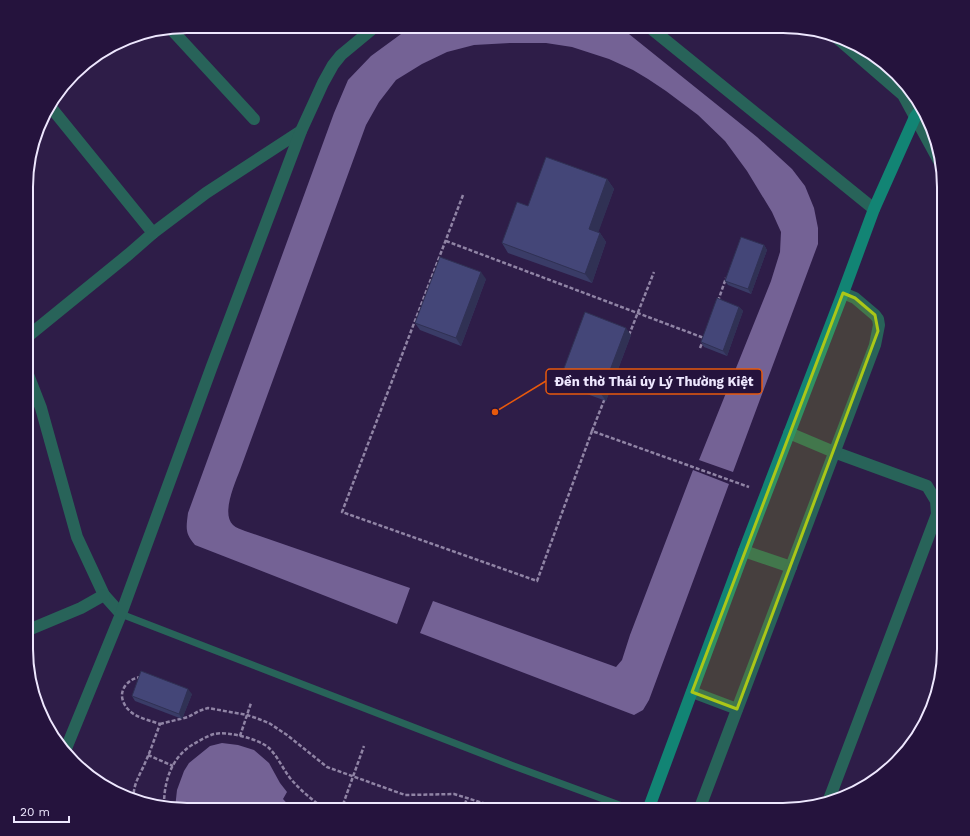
<svg xmlns="http://www.w3.org/2000/svg" width="970" height="836" viewBox="0 0 970 836" font-family="'Work Sans',sans-serif">
  <rect width="100%" height="100%" fill="#2e1d48"/>
  <g fill="#746295">
    <path d="M412,26H619L736,120L757,137L792,169L805,186L814,208L818,228V244L733,472L699,460L771,281L780,252L781,232L772,212L747,171L725,141L698,115L666,91L648,79L633,70L609,59L572,47L546,43H510L474,45L447,52L422,64L396,80L379,102L366,125L240,470C235,483 221,514 233,525C236,528 241,529 245,531L410,588L397,624L195,545C185,533 186,529 188,513L334,113L348,80L371,56Z"/>
    <path d="M693,470L729,484L649,700L643,710L634,715L420,633L433,601L616,667L622,660L630,635Z"/>
    <path d="M222,743L238,745L254,750L269,763L280,783L287,792L283,799L293,810H187L175,808L177,790L184,771L189,763L210,746Z"/>
  </g>
  <g fill="none" stroke-linecap="round" stroke-linejoin="round">
    <g stroke="#9084a5" stroke-width="2.5" stroke-dasharray="4 2" stroke-linecap="butt">
      <path d="M463,195L342,512L537,581L592,431L749,487"/>
      <path d="M446,241L704,338"/>
      <path d="M718,301L726,278"/>
      <path d="M629,335L654,272"/>
      <path d="M700,348L703,341"/>
      <path d="M592,431L605,398"/>
      <path d="M160,724L188,717L199,711L208,708L247,715L256,718L269,723L287,735L327,767L405,795L454,794L483,803L491,810"/>
      <path d="M240,736L251,703"/>
      <path d="M148,755L173,766"/>
      <path d="M134,799C132,786 140,775 145,763C151,750 155,737 160,724C146,719 129,717 123,701C121,695 122,691 125,686C130,680 134,678 141,677"/>
      <path d="M164,805C164,782 171,758 192,745C199,741 207,736 214,734C228,731 259,739 269,748C278,757 283,769 290,778C301,791 313,801 327,810"/>
      <path d="M341,810L364,746"/>
      <path d="M463,810L467,798"/>
      <path d="M529,810L530,809"/>
    </g>
    <path stroke="#286359" stroke-width="7" d="M121,614L511,765L633,810"/>
    <g stroke="#286359" stroke-width="12">
      <path d="M648,26L874,209"/>
      <path d="M171,29L254,119"/>
      <path d="M837,38L903,95L940,163"/>
      <path d="M49,105L153,233"/>
      <path d="M27,337L129,254L153,233L206,193L301,131"/>
      <path d="M27,372L41,408L77,537L104,595L121,614"/>
      <path d="M789,433L834,452L927,486L936,501L937,514L828,802"/>
      <path d="M744,551L791,567"/>
      <path d="M26,631L81,608L104,595"/>
      <path d="M692,692L737,709"/>
      <path d="M65,751L121,614L212,366L301,131L323,83L333,65L341,55L376,26"/>
      <path d="M699,810L875,345L879,325L878,319L875,315L855,298L843,293"/>
    </g>
    <path stroke="#128474" stroke-width="12" d="M648,810L744,551L843,293L874,209L915,117L922,108"/>
  </g>
  <g fill="#3a3c67">
    <path d="M607,179L614,189L598,232L600,233L606,242L592,283L508,253L502,243L528,206Z"/>
    <path d="M764,245L767,250L751,294L728,285L725,281Z"/>
    <path d="M486,279L461,346L420,330L415,323Z"/>
    <path d="M739,307L743,311L727,356L704,347L701,342Z"/>
    <path d="M631,335L606,401L565,386L560,379Z"/>
    <path d="M192,694L182,719L135,701L132,696Z"/>
  </g>
  <g fill="#303154">
    <path d="M607,179L614,189L596,239L589,229Z"/>
    <path d="M600,233L606,242L592,283L585,274Z"/>
    <path d="M764,245L767,250L751,294L748,289Z"/>
    <path d="M481,272L486,279L461,346L456,338Z"/>
    <path d="M739,307L743,311L727,356L723,351Z"/>
    <path d="M626,328L631,335L606,401L601,394Z"/>
    <path d="M188,689L192,694L182,719L179,714Z"/>
  </g>
  <g fill="#444678" stroke="#303154">
    <path d="M546,157L607,179L589,229L600,233L585,274L502,243L517,202L528,206Z"/>
    <path d="M741,237L764,245L748,289L725,281Z"/>
    <path d="M440,257L481,272L456,338L415,323Z"/>
    <path d="M717,298L739,307L723,351L701,342Z"/>
    <path d="M585,312L626,328L601,394L560,379Z"/>
    <path d="M141,671L188,689L179,714L132,696Z"/>
  </g>
  <path fill="#aac718" fill-opacity="0.2" stroke="#aac718" stroke-width="3" stroke-linejoin="round" d="M843,293L855,298L875,315L878,331L737,709L692,692Z"/>
  <path d="M0 0H970V836H0ZM187 33H783A154 154 0 0 1 937 187V649A154 154 0 0 1 783 803H187A154 154 0 0 1 33 649V187A154 154 0 0 1 187 33Z" fill="#25133d" fill-rule="evenodd"/>
  <path fill="none" stroke="#eee7fe" stroke-width="2" d="M187 33H783A154 154 0 0 1 937 187V649A154 154 0 0 1 783 803H187A154 154 0 0 1 33 649V187A154 154 0 0 1 187 33Z"/>
  <path fill="none" stroke="#e8590c" stroke-width="1.5" d="M495 412L546 381"/>
  <circle fill="#e8590c" stroke="#25133d" stroke-width="1.5" cx="495" cy="412" r="4"/>
  <rect fill="#25133d" stroke="#e8590c" stroke-width="1.5" x="546" y="369" width="216" height="25" rx="4"/>
  <g font-size="13" text-anchor="middle" font-weight="bold" fill="#eee7fe">
    <text x="654" y="386">Đền thờ Thái úy Lý Thường Kiệt</text>
  </g>
  <path d="M14 816v6h55v-6" fill="none" stroke="#eee7fe" stroke-width="2"/>
  <text x="20" y="816" font-size="12" fill="#eee7fe" stroke="#25133d" stroke-width="3" paint-order="stroke">20 m</text>
</svg>
